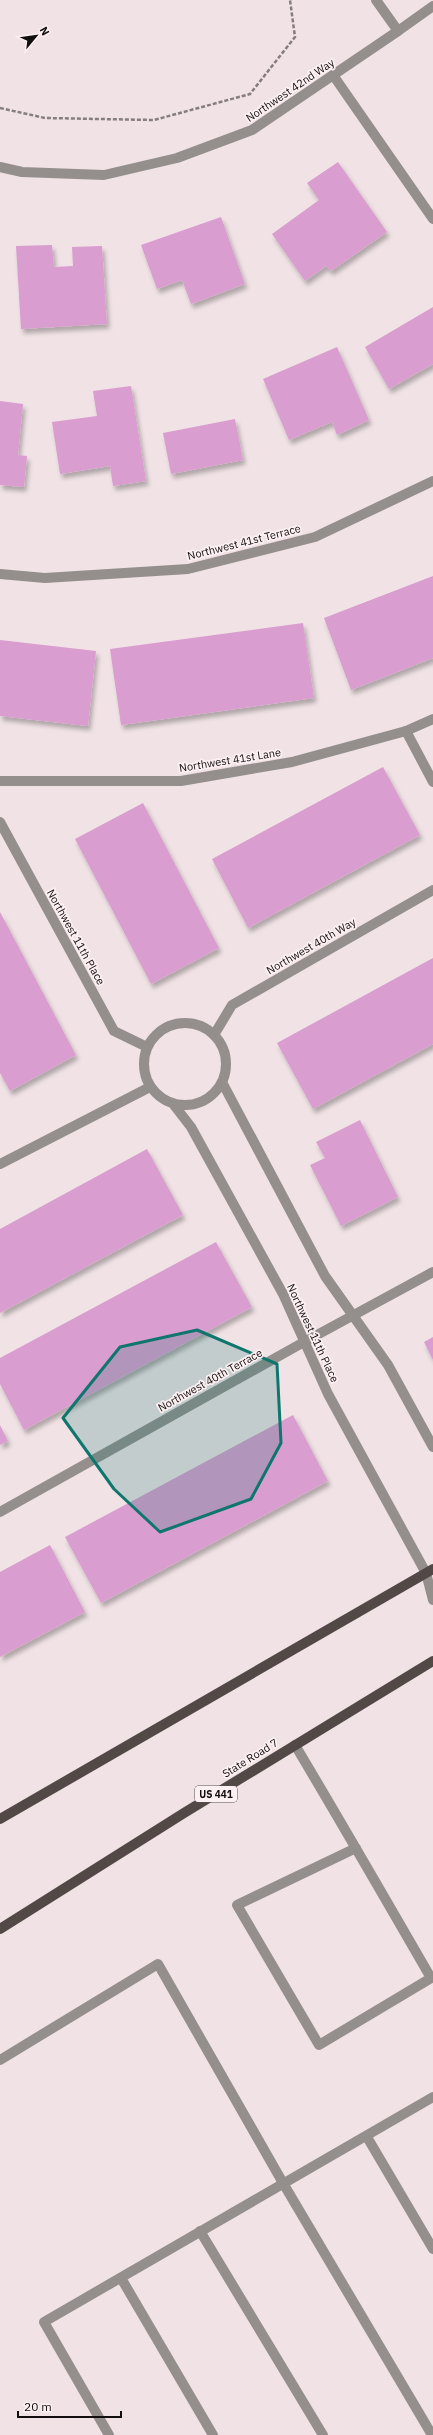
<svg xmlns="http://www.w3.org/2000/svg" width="433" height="2435" viewBox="0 0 433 2435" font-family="'IBM Plex Sans',sans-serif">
  <defs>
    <filter id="shadow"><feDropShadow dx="2.5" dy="4.5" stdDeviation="2" flood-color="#0004"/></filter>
  </defs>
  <rect width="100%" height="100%" fill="#f0e2e5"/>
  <g fill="#da9dcf" filter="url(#shadow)">
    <path d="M338,162L387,232L331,271L326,266L305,281L272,234L319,200L307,183Z"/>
    <path d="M221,217L245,284L191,304L182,280L157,289L141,245Z"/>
    <path d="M52,245L54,267L73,266L72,247L102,246L107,324L21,329L16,246Z"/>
    <path d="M433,307V364L389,389L365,347Z"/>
    <path d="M337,347L369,420L337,435L332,422L289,440L263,379Z"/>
    <path d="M131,386L146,481L113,486L110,466L60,474L52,422L97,416L93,391Z"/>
    <path d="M0,401L23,404L18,455L27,456L24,487L0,485Z"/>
    <path d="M235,419L243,460L171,474L163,433Z"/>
    <path d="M433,576V658L351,690L324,618Z"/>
    <path d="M303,623L314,698L121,725L110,649Z"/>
    <path d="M0,640L96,651L88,726L0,716Z"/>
    <path d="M383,767L420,835L248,928L212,859Z"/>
    <path d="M143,803L219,948L151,984L75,839Z"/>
    <path d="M0,912L76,1055L10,1091L0,1073Z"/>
    <path d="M433,958V1044L313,1109L277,1043Z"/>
    <path d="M360,1120L398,1197L341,1226L310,1165L325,1158L316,1142Z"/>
    <path d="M147,1149L183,1215L0,1313V1229Z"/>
    <path d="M216,1242L252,1307L24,1430L0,1384V1358Z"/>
    <path d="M433,1337V1360L424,1342Z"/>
    <path d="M293,1415L328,1481L101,1603L65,1537Z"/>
    <path d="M0,1425L8,1441L0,1445Z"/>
    <path d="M50,1545L85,1612L0,1657V1572Z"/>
  </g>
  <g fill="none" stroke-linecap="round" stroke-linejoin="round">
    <path stroke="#867d7f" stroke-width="2.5" stroke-dasharray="4 2" stroke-linecap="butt" d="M0,108L45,118L154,120L250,94L295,37L290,0"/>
    <g stroke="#948f8d" stroke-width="10">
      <path d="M333,75L433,219"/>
      <path d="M426,1573L433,1600"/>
      <path d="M295,1745C341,1822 386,1900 431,1978L319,2045L237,1905L356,1848"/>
      <path d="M0,2060L158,1964L283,2183L432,2435"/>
      <path d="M367,2137L433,2249"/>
      <path d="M200,2231L323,2435"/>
      <path d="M121,2278L213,2435"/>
      <path d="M109,2435L44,2322L433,2097"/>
    </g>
    <g stroke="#948f8d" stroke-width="10">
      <path d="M398,31L433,6"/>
      <path d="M0,167L22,172L104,175L177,158L252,130L398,31L376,0"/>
      <path d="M0,574L45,578L188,569L315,537L433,481"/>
      <path d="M406,731L433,782"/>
      <path d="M0,781H181L292,762L406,731L433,719"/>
      <path d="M0,822L114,1031L147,1047"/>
      <circle cx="185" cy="1064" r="41"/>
      <path d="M214,1035L232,1005L433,890"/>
      <path d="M222,1082L325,1276L388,1365L433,1447"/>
      <path d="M174,1105L191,1127L283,1294L328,1394L426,1573"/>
      <path d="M0,1164L150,1087"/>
      <path d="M0,1512L304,1342L433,1272"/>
    </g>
    <g stroke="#524946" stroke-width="10">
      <path d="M0,1819L433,1569"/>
      <path d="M0,1929L184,1813L433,1661"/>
    </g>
  </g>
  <path fill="#0f766e" fill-opacity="0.2" stroke="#0f766e" stroke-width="3" stroke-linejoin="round" d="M197,1330L277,1364L281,1443L251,1499L160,1532L114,1489L63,1418L120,1347Z"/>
  <g text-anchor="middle" stroke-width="3.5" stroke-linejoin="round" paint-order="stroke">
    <rect fill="#fdf0f2" stroke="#585253" stroke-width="1" x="195" y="1786" width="42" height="16" rx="3"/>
    <g font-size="10" font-weight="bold" fill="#120e0f">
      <text x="216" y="1798">US 441</text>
    </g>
    <g font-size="11" fill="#120e0f" stroke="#fdf0f2">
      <text transform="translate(290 90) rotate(-34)" y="4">Northwest 42nd Way</text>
      <text transform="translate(244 542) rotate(-14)" y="4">Northwest 41st Terrace</text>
      <text transform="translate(230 760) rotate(-9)" y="4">Northwest 41st Lane</text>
      <text transform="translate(76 937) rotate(61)" y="4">Northwest 11th Place</text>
      <text transform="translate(311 946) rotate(-30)" y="4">Northwest 40th Way</text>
      <text transform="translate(313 1333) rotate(65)" y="4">Northwest 11th Place</text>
      <text transform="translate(210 1380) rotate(-29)" y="4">Northwest 40th Terrace</text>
      <text transform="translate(250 1758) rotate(-32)" y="4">State Road 7</text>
    </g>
  </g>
  <g transform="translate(36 36) rotate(61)" stroke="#fdf0f2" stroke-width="3" paint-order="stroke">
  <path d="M0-3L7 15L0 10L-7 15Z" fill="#120e0f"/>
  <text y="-6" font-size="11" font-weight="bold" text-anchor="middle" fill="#120e0f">N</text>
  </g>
  <path d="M18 2411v6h103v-6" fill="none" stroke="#120e0f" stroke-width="2"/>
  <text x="24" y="2411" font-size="12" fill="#120e0f" stroke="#fdf0f2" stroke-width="3" paint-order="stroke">20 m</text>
</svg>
